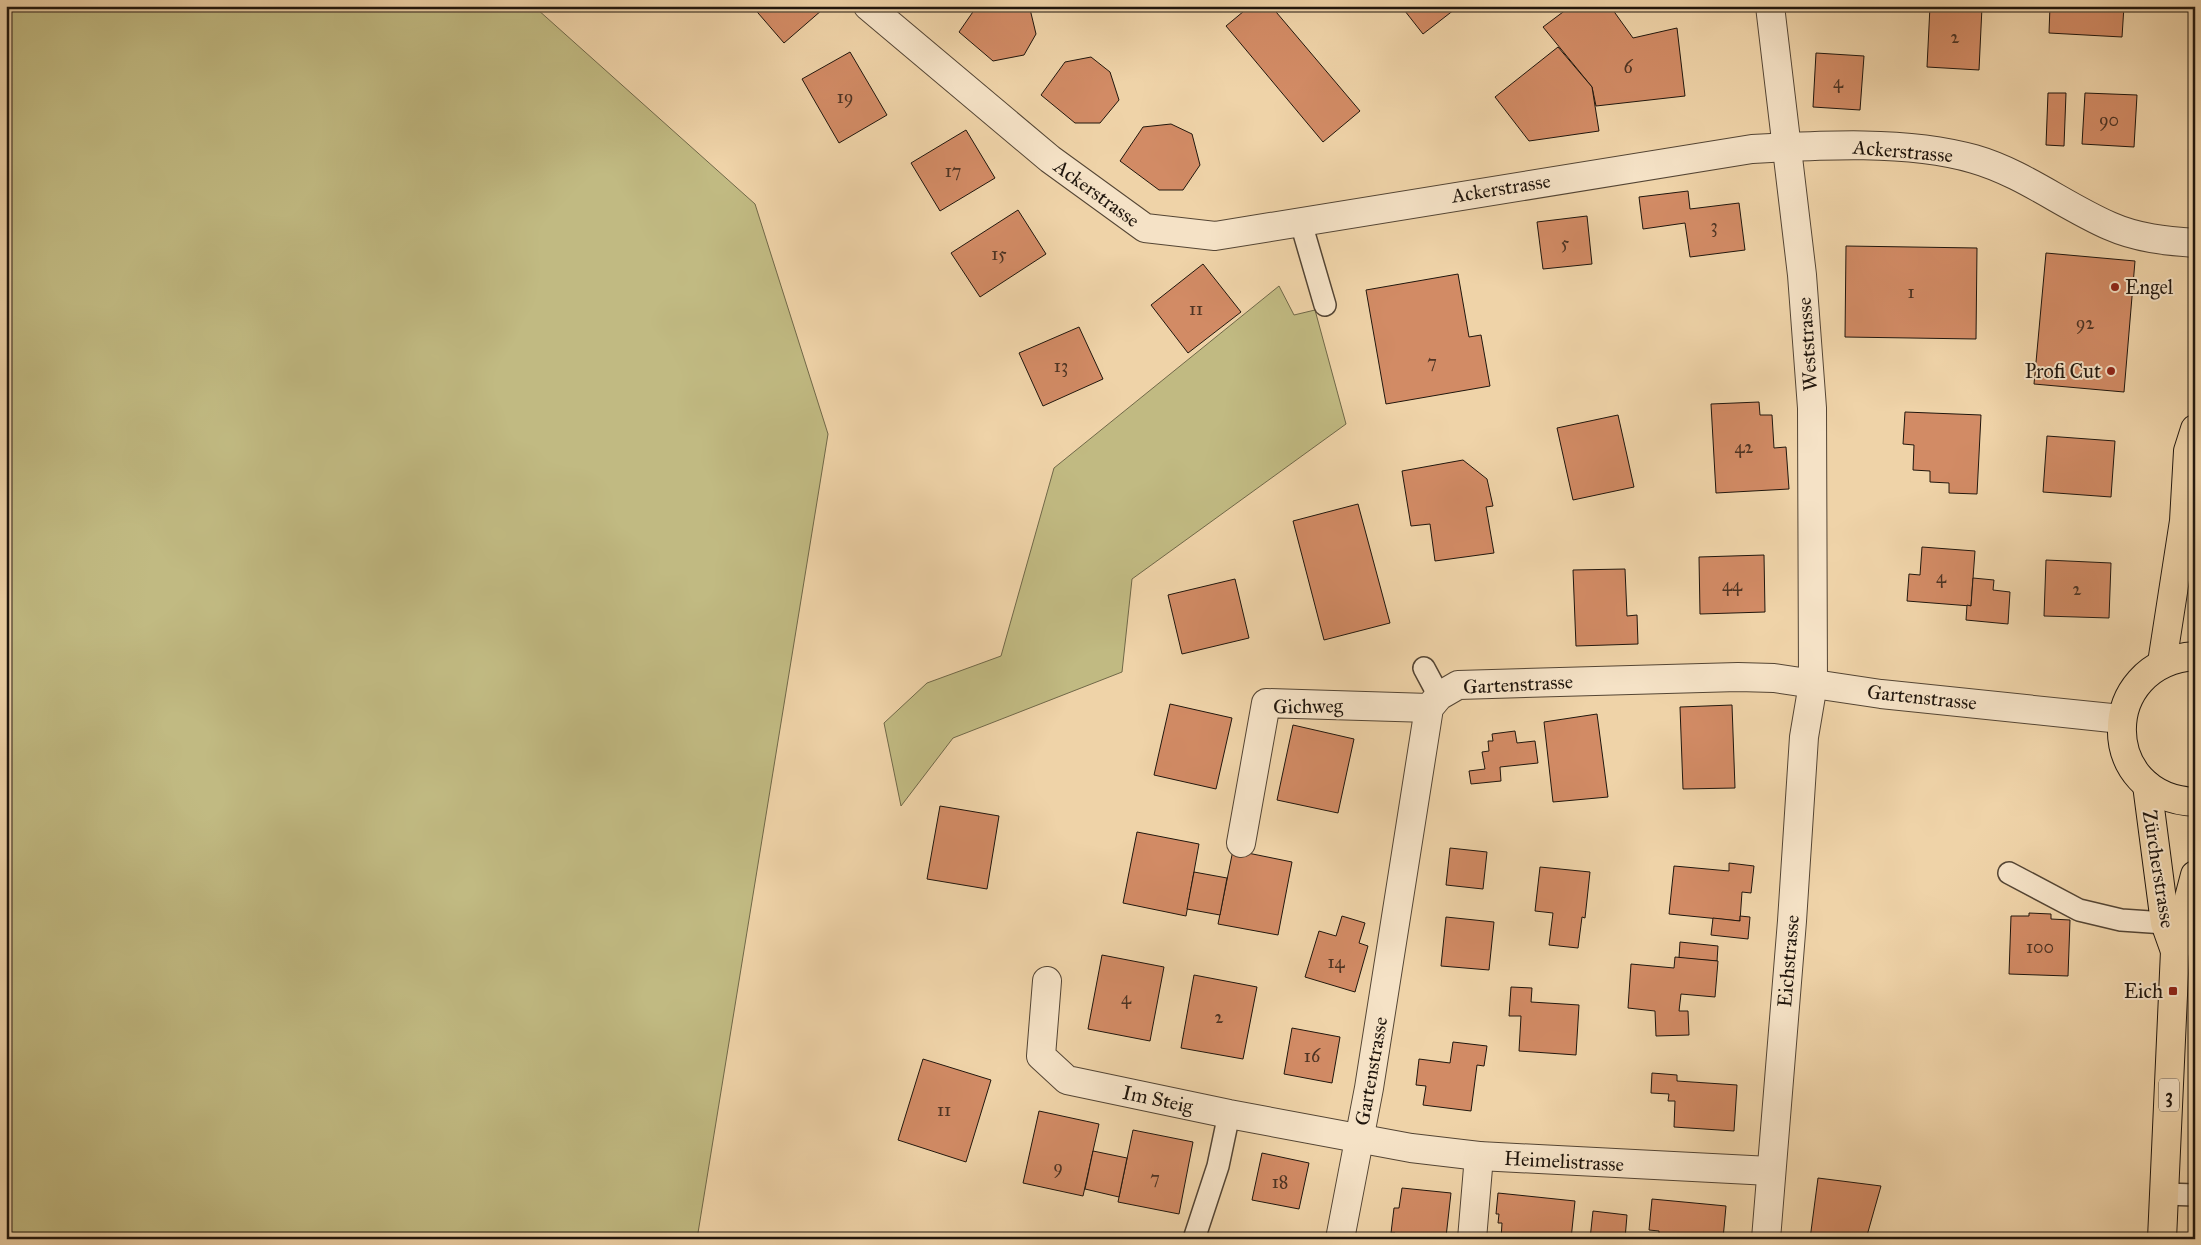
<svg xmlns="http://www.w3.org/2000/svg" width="2201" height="1245" viewBox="0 0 2201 1245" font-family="'IM FELL Great Primer',serif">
  <rect width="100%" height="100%" fill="#efd3a8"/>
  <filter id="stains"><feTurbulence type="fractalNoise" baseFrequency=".004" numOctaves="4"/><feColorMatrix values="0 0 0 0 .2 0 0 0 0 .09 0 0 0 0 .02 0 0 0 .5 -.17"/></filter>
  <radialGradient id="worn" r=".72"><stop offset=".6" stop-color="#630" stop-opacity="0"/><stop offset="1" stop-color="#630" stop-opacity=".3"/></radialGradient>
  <g fill="#c1ba82" stroke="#706848">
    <path d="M6,6H496L537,9L755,204L828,434L697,1239H6Z"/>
    <path d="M1279,286L1294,315L1315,310L1346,424L1132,579L1122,672L953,738L901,806L884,723L927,683L1001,656L1054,468Z"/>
  </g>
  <g fill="#d28b65" stroke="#20160d">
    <path d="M752,6H818L822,10L784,43Z"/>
    <path d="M977,6H1027L1030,9L1036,34L1024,55L993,61L959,32Z"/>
    <path d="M1250,6H1271L1360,111L1323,142L1226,26Z"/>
    <path d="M1401,6H1459L1423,34Z"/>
    <path d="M1571,6H1610L1633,38L1677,28L1685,96L1596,106L1592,87L1543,27Z"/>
    <path d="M1930,6L1982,7L1979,70L1927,67Z"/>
    <path d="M2050,6H2124L2122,37L2049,33Z"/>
    <path d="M1558,47L1592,87L1599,131L1529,141L1495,97Z"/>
    <path d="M850,52L887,115L839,143L802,79Z"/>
    <path d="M1816,53L1864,56L1860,110L1813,107Z"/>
    <path d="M1091,57L1110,72L1119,100L1100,123H1075L1041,95L1065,62Z"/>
    <path d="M2048,93H2066L2064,146L2046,145Z"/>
    <path d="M2085,93L2137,95L2134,147L2082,144Z"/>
    <path d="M1171,124L1192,134L1200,165L1183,190H1159L1120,161L1143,127Z"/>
    <path d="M966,130L995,178L940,211L911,163Z"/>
    <path d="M1688,191L1690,209L1739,203L1745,250L1690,257L1685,223L1643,229L1639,197Z"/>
    <path d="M1018,210L1046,254L980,297L951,253Z"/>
    <path d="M1587,216L1592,264L1543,269L1537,222Z"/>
    <path d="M1846,246L1977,248L1976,339L1845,337Z"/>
    <path d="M2046,253L2135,261L2124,392L2034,384Z"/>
    <path d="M1203,264L1241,312L1188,353L1151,305Z"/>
    <path d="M1458,274L1469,337L1481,335L1490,386L1386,404L1366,290Z"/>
    <path d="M1079,327L1103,379L1043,406L1019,353Z"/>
    <path d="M1759,402L1760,415H1772L1774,448L1786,447L1789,489L1716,493L1711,404Z"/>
    <path d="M1905,412L1981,415L1977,494L1949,493V483L1930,482V471L1913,470L1914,445L1903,444Z"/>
    <path d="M1618,415L1634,487L1573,500L1557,428Z"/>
    <path d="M2047,436L2115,441L2111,497L2043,492Z"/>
    <path d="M1463,460L1487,479L1493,506L1486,507L1494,553L1435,561L1430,524L1411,526L1402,471Z"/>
    <path d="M1358,504L1390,623L1324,640L1293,521Z"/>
    <path d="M1922,547L1975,551L1971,606L1907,601L1909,574L1920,575Z"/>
    <path d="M1764,555L1765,612L1700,614L1699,557Z"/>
    <path d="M2046,560L2111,563L2109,618L2044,616Z"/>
    <path d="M1625,569L1627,616L1637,615L1638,644L1576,646L1573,570Z"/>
    <path d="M1973,578L1994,580L1993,590L2010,592L2008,624L1966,620L1967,605L1971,606Z"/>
    <path d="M1235,579L1249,638L1182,654L1168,595Z"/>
    <path d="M1170,704L1232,718L1216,789L1154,775Z"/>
    <path d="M1732,705L1735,788L1683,789L1680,707Z"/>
    <path d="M1597,714L1608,797L1553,802L1544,722Z"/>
    <path d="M1293,725L1354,739L1338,813L1277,800Z"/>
    <path d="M1515,731L1517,743L1535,741L1538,763L1500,767L1501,781L1471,784L1469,771L1485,769L1482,752L1489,751L1488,741H1493L1492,734Z"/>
    <path d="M940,806L999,816L987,889L927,879Z"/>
    <path d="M1137,832L1199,844L1186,916L1123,903Z"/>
    <path d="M1450,848L1487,852L1483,889L1446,885Z"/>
    <path d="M1233,850L1292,862L1278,935L1218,924Z"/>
    <path d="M1729,863L1754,866L1751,893L1742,892L1740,921L1669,914L1674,866L1729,871Z"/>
    <path d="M1540,867L1590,872L1585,918L1582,917L1578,948L1549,945L1553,913L1535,911Z"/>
    <path d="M1194,872L1227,878L1220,915L1187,909Z"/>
    <path d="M2029,913L2051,914V919L2070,920L2068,976L2009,974L2011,916H2029Z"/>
    <path d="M1342,916L1365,923L1359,943L1368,946L1355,992L1305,977L1319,931L1336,936Z"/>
    <path d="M1740,916L1750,917L1748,939L1711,935L1713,918L1740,921Z"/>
    <path d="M1446,917L1494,922L1489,970L1441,966Z"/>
    <path d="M1680,942L1718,946L1717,961L1679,958Z"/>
    <path d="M1102,955L1164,967L1150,1041L1088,1029Z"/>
    <path d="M1675,957L1718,961L1715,997L1681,994L1679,1011H1688L1689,1035L1656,1036L1655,1011L1628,1008L1631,964L1674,968Z"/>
    <path d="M1194,975L1257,987L1243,1059L1181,1048Z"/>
    <path d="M1511,987L1532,988L1531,1002L1579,1005L1576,1055L1519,1051L1521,1016H1509Z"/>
    <path d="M1292,1028L1340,1037L1332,1083L1284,1074Z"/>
    <path d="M1453,1042L1487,1046L1484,1066L1477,1065L1471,1111L1423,1105L1426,1086L1416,1085L1419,1059L1450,1063Z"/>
    <path d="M923,1059L991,1080L966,1162L898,1140Z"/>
    <path d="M1652,1073L1677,1075V1081L1737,1085L1734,1131L1674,1127L1675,1101H1668L1669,1094L1651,1093Z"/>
    <path d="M1039,1111L1099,1124L1083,1196L1023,1183Z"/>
    <path d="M1133,1130L1193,1142L1179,1214L1118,1202Z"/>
    <path d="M1093,1151L1127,1158L1119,1197L1085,1189Z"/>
    <path d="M1262,1153L1309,1163L1299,1209L1252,1200Z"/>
    <path d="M1818,1178L1881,1186L1866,1239H1810Z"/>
    <path d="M1402,1188L1451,1193L1446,1237L1426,1235V1239H1394L1395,1233H1391L1394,1208H1399Z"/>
    <path d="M1498,1193L1575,1201L1571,1239H1501L1502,1223H1498L1499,1214H1496Z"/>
    <path d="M1652,1199L1726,1206L1723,1239H1659V1231L1649,1230Z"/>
    <path d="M1593,1211L1627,1215L1625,1239H1590Z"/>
  </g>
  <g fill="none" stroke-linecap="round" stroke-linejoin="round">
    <g stroke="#544534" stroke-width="24">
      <g id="lane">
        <path d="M1301,223L1325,305"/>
        <path d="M1424,668L1439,696"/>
        <path d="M2009,873L2079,910L2121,920L2165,923"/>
        <path d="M2165,1194L2195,1195"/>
        <path d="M1194,1239L1218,1166L1229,1114"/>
      </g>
    </g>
    <g stroke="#544534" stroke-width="30">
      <g id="street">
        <path d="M868,6L1050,159L1145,228L1215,236L1752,149C1821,145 1907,140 1974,159C2023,173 2064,206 2110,226C2137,238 2166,241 2195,243"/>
        <path d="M1241,843L1266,703L1429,708"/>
        <path d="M1047,981L1041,1056L1067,1080L1229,1114L1411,1148L1479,1156L1770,1171"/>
        <path d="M1340,1239L1369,1088L1429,708L1439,696L1458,685L1738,677L1774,678L1881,694L2121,719"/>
        <path d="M1472,1239L1479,1156"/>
        <path d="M1766,1239L1792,921L1804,737L1813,684L1812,408L1802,275L1770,6"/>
      </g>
    </g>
    <g stroke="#20160d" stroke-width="30">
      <g id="primary">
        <path d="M2195,656C2097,663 2098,798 2195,802"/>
        <path d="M2162,663L2184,521L2188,451L2195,429"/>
        <path d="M2147,785L2165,923L2175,951"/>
        <path d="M2162,1239L2175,951L2195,875"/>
      </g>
    </g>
    <use href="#lane" stroke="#f5e2c6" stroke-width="21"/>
    <use href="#street" stroke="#f5e2c6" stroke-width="28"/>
    <use href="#primary" stroke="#efd3a8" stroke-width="28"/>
  </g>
  <g fill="#8f2418" stroke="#f5e2c6" stroke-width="2">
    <circle cx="2115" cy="287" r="5"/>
    <circle cx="2111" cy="371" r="5"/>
    <rect x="2168" y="986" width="10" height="10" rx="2.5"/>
  </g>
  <g text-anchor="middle" stroke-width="4" stroke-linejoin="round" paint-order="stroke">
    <g font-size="18" fill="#4c3323">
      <text x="1955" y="43">2</text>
      <text x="1628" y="73">6</text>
      <text x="1838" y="88">4</text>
      <text x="845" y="103">19</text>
      <text x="2109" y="126">90</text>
      <text x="953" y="177">17</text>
      <text x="1714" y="232">3</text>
      <text x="1565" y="249">5</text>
      <text x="999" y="260">15</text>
      <text x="1911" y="298">1</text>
      <text x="1196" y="315">11</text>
      <text x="2085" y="329">92</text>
      <text x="1432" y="368">7</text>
      <text x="1061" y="372">13</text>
      <text x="1744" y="453">42</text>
      <text x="1941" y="583">4</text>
      <text x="1732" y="591">44</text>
      <text x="2077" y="595">2</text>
      <text x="2040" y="953">100</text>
      <text x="1336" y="968">14</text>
      <text x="1126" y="1004">4</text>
      <text x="1219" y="1023">2</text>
      <text x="1312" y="1062">16</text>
      <text x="944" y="1116">11</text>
      <text x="1058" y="1173">9</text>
      <text x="1155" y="1184">7</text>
      <text x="1280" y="1188">18</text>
    </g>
    <rect fill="#f5e2c6" stroke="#605344" stroke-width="1" x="2159" y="1078.5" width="20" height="33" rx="4"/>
    <g font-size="19" font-weight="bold" fill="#20160d">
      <text x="2169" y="1102">3</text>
    </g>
    <g font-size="20" fill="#20160d" stroke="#f5e2c6">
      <text transform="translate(1903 151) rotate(5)" y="7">Ackerstrasse</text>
      <text transform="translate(1501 188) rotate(-9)" y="7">Ackerstrasse</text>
      <text transform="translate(1097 193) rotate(36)" y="7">Ackerstrasse</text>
      <text transform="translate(1807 344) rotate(-94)" y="7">Weststrasse</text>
      <text transform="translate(1518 684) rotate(-3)" y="7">Gartenstrasse</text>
      <text transform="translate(1922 697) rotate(6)" y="7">Gartenstrasse</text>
      <text transform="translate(1308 706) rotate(-1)" y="7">Gichweg</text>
      <text transform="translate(2159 869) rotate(81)" y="7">Zürcherstrasse</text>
      <text transform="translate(1788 961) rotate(-85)" y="7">Eichstrasse</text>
      <text transform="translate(1371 1071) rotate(-80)" y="7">Gartenstrasse</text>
      <text transform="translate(1158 1099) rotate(12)" y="7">Im Steig</text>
      <text transform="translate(1564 1161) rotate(3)" y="7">Heimelistrasse</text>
    </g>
    <g font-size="20" fill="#20160d" stroke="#f5e2c6" text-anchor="end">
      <text x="2125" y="294" text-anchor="start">Engel</text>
      <text x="2101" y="378">Profi Cut</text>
      <text x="2163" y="998">Eich</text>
    </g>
  </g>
  <rect width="2201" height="1245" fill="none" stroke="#efd3a8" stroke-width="25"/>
  <rect x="8" y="8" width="2186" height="1230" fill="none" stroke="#20160d" stroke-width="2.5"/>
  <rect x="12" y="12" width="2176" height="1220" fill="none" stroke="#20160d"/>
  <rect width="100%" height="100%" filter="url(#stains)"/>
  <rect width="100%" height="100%" fill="url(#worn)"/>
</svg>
